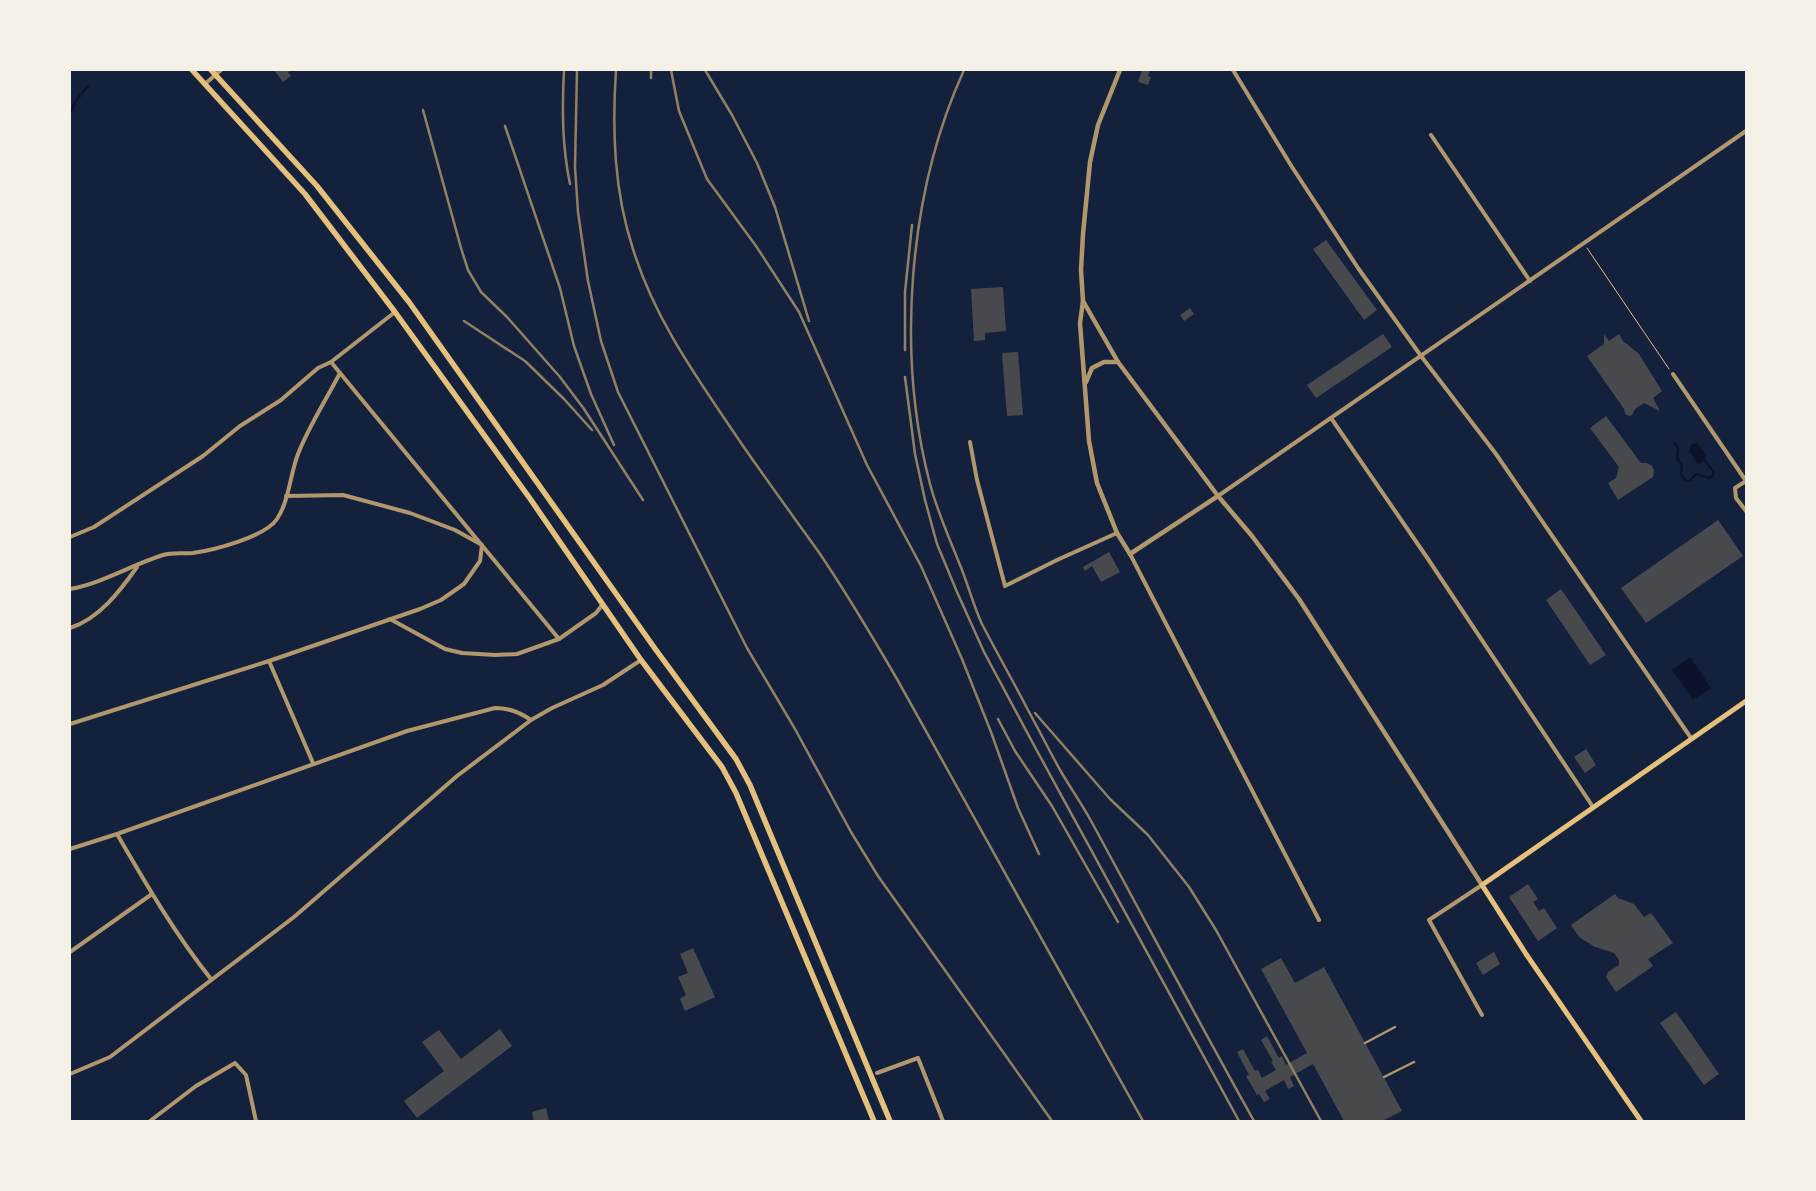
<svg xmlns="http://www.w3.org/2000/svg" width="1816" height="1191" viewBox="0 0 1816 1191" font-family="'Alegreya Sans',sans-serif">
  <rect width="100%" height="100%" fill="#14213d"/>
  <g fill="#0b132b">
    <path d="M1697,443L1706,455L1705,461L1698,464L1689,451L1692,444Z"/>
    <path d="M1690,657L1711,688L1693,700L1672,670Z"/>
  </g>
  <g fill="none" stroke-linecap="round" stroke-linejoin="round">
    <g stroke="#0b132b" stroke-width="2.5">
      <path d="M70,113L75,102L88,86"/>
      <path d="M1675,444L1678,448L1677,458L1682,466L1681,475L1686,481H1690L1696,474L1710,478L1713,475L1714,472L1705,461"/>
    </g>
  </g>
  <g fill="#48494c">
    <path d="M274,70H291L288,72L291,76L283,82Z"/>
    <path d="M1142,70H1150L1148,76L1151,77L1148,85L1138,82Z"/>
    <path d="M1326,240L1377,310L1364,320L1313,249Z"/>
    <path d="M1003,287L1006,331L985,333V340L974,341L971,289Z"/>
    <path d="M1190,308L1194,314L1184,321L1180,315Z"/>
    <path d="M1383,334L1392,347L1316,398L1307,385Z"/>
    <path d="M1604,334L1609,341L1619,334L1623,341L1639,354L1662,391L1653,398L1660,411L1644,403L1635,409L1632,415L1629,416L1625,414L1624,409L1587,356L1604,344Z"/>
    <path d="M1018,352L1023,415L1007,416L1002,353Z"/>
    <path d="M1606,416L1641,463H1647L1652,466L1654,471L1653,477L1618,500L1608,483L1616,478L1619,467L1590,428Z"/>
    <path d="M1718,520L1743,556L1646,623L1621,588Z"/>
    <path d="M1109,552L1120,572L1101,582L1092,566L1085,571L1083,567Z"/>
    <path d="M1561,589L1606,655L1590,665L1546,600Z"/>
    <path d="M1586,749L1596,765L1585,773L1574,757Z"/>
    <path d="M1528,884L1538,899L1533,902L1539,911L1544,908L1557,928L1538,941L1509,897Z"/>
    <path d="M1615,894L1618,898L1634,904L1644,917L1651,913L1673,943L1648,959L1653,966L1616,992L1606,977L1608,972L1619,965V960L1614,953L1595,947L1579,937L1571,925Z"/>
    <path d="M693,948L715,997L685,1011L680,999L686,995L678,977L688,973L680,954Z"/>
    <path d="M1494,952L1500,964L1483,975L1476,963Z"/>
    <path d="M1281,958L1295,983L1324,967L1402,1111L1382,1121H1344L1313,1064L1290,1077L1294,1086L1288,1089L1284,1080L1265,1091L1270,1099L1264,1102L1259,1094L1257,1095L1246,1076L1249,1075L1237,1052L1243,1049L1255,1071L1258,1070L1262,1078L1276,1070L1271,1062L1273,1061L1261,1040L1267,1036L1279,1058L1282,1056L1286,1065L1307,1053L1261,969Z"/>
    <path d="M1676,1012L1719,1074L1704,1085L1660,1023Z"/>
    <path d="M500,1029L512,1046L417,1118L404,1101L444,1071L422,1042L439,1030L461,1059Z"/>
    <path d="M546,1108L549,1121H534L532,1112Z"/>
  </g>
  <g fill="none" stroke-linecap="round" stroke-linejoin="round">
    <path stroke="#e5c07b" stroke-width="1" d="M1587,248L1669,369"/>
    <g stroke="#b1986c" stroke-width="2.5">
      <path d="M1365,1043L1395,1027"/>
      <path d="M1384,1077L1414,1062"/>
    </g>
    <g stroke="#b1986c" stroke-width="4">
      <path d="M1233,70L1292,167L1358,268L1421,356L1496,454L1691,738"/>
      <path d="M205,84L221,70"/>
      <path d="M1431,135L1530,281"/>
      <path d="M331,362L559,639L596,613L603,604"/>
      <path d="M1673,374L1746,481L1735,488L1736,498L1746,511"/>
      <path d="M1331,418L1426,556L1593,807"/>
      <path d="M970,442L977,480L1005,586L1057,560L1117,533"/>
      <path d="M1218,496L1746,131"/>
      <path d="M70,537L94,527L203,456L240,426L281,400L318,368L331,362L395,312"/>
      <path d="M1130,554L1319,920"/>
      <path d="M70,589C103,583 131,565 163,555C173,552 183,554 193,553C214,550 265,537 277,519C289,501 290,475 298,454C309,426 326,400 340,373"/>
      <path d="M390,619L445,649L462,653L495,655L517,654L559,639"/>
      <path d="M70,628C99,619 120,591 137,567"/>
      <path d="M269,661L313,763"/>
      <path d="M70,724L269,661L420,609L441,600L464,584L480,561L482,545L455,530L410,513L343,495L286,496"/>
      <path d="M117,834C146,884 175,934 211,979"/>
      <path d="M70,849L117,834L407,731L495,708C509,708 519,712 531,720"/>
      <path d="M1482,885L1429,920L1482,1015"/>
      <path d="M70,952L152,894"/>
      <path d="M877,1073L918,1058L943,1121"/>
      <path d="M70,1074L110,1057L294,917L457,776L531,720L552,708L603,685L641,660"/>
      <path d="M150,1121L196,1086L235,1063L246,1075L256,1121"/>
    </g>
    <g stroke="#b1986c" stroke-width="4.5">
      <path d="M1120,70L1098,125L1090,162L1083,234L1081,270L1083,301L1080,323L1089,441L1097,483L1117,533L1130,554L1218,496"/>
      <path d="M1083,301L1118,362L1218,496L1252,536L1299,599L1482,885"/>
      <path d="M1086,382L1092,368L1104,362H1118"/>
    </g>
    <path stroke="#e5c07b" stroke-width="5" d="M1641,1121L1526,954L1482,885L1746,701"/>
    <g stroke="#e5c07b" stroke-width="5.5">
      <path d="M192,70L305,194L395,312L531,500L641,660L722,767L736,793L874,1121"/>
      <path d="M211,70L317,186L409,302L656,650L736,759L750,785L890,1121"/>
    </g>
    <g stroke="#918062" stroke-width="2.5">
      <path d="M564,70C562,109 562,146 570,184"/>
      <path d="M577,70L575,167L578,212L588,281L601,341L618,392L747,648L795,729L851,832L878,876L1052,1121"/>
      <path d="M616,70C612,131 614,191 633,249C655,321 700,382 741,443C766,479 792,515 818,551C846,592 872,636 897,679L1143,1121"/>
      <path d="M651,70V78"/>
      <path d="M671,70L679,111L707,179L756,246L799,312L867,465L921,566L962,659L991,732L1018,808L1039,854"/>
      <path d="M705,70L732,115L757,163L775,207L809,321"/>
      <path d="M964,70C908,193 896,354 930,484C938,514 951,542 962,570C969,588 974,607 982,624C997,653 1013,681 1028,710C1039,730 1049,750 1060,770C1070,787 1081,803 1090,819C1145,920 1198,1021 1254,1121"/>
      <path d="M423,110L461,248L468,270L481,292L507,317L560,377L584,409L643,500"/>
      <path d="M505,126L560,288L574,346L591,394L614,445"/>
      <path d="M464,321L525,361L564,399L592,430"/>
      <path d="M905,350V292L912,225"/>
      <path d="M905,377L915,454L925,500L937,544L957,592L984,652L1036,749L1239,1121"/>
      <path d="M1035,713L1110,799L1148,835L1189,887L1216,930L1321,1121"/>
      <path d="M998,719L1015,751L1052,806L1118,922"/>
    </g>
  </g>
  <rect width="1816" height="1191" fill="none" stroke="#f6f1e7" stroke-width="142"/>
</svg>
